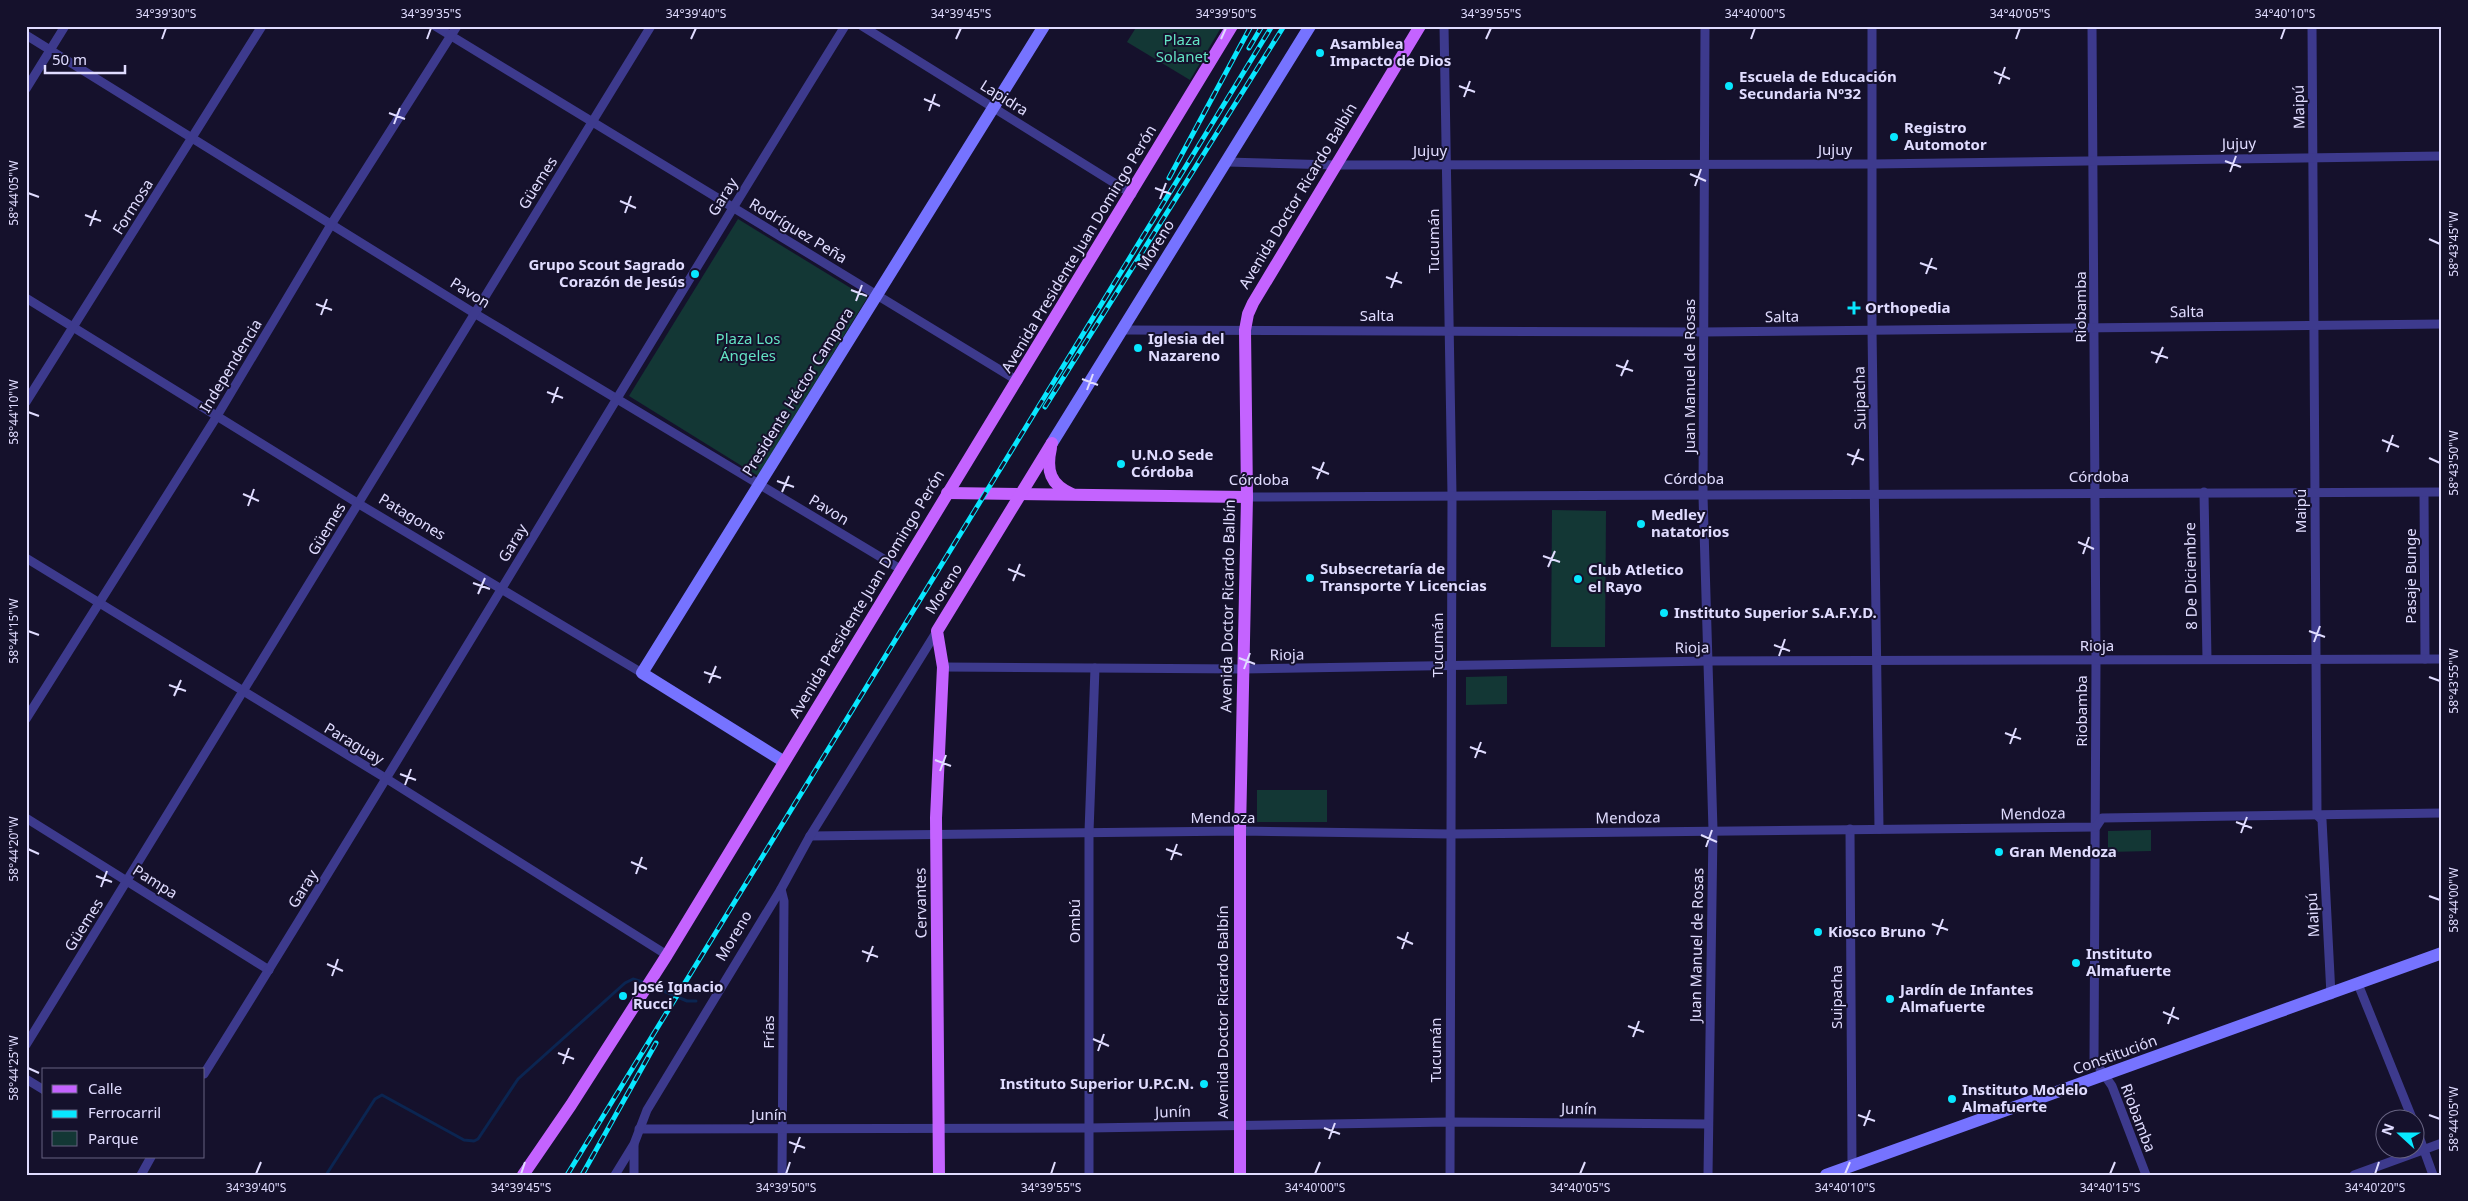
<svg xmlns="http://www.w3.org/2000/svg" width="2468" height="1201" viewBox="0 0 2468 1201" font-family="'Noto Sans',sans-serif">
  <rect width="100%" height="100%" fill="#15112c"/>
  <g fill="#133735">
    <path d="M1137,26H1222L1190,80L1127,42Z"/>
    <path d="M738,219L867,298L758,476L629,396Z"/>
    <path d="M1552,510L1606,511L1605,647H1551Z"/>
    <path d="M1507,676V704L1466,705V677Z"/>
    <rect x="1257" y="790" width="70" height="32"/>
    <path d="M2151,830V851L2108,852V831Z"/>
  </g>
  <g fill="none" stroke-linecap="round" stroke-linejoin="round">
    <g stroke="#0b2551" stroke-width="3">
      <path d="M652,986L687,1001H696"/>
      <path d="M326,1175L375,1099L382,1095L464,1140L474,1141L478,1139L518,1079L625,983L633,979L646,983"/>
    </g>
    <g stroke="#3d3a8d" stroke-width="9">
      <path d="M435,26L1018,381"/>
      <path d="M862,26L1132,194"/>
      <path d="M1444,26L1452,495L1450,1175"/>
      <path d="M1705,26L1703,496L1713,830L1708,1175"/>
      <path d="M1872,26V330L1879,829"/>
      <path d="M2092,26L2096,660L2094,1060L2112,1086L2146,1175"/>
      <path d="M2312,26L2317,815L2322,820L2331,995"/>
      <path d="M26,35L474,313L902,570"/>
      <path d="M26,89L65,26"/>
      <path d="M1227,162L1336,165L1874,164L2442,156"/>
      <path d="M26,298L359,504L642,673"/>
      <path d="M1122,330L1703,332L2442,324"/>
      <path d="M26,402L262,26"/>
      <path d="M2204,492L2207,659"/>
      <path d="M2424,493L2425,659"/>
      <path d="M1247,497L2442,492"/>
      <path d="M26,558L387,779L667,955"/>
      <path d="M943,667L1244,669L1709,661L2442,659"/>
      <path d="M26,719L217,416L332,223L457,26"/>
      <path d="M26,818L269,970"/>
      <path d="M1850,829L1852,1165"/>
      <path d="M810,836L1240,831L1451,834L2096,827L2102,818L2442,813"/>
      <path d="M781,889L784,901L782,1175"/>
      <path d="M2358,984L2412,1118"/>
      <path d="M26,1045L651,26"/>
      <path d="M204,1074C421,727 629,374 845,26"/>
      <path d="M26,1079L44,1090"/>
      <path d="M2416,1128L2433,1175"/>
      <path d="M639,1129L1089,1128L1449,1122L1708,1124"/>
      <path d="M141,1175L151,1157"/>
      <path d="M615,1175L634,1144L647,1110L781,889L810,836L937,631"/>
      <path d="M634,1175V1145"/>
      <path d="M1089,1175V832L1095,668"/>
      <path d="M2354,1175L2442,1143"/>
    </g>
    <g stroke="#7673ff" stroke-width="12">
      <path d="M1052,443L1310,26"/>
      <path d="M783,761L642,673L1044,26"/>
      <path d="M1826,1175L2442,953"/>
    </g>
    <g stroke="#c463ff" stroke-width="12">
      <path d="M1051,448C1046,470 1050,485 1072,494"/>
      <path d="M947,493L1247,497"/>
      <path d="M523,1175L571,1105L667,955L1232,26"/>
      <path d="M939,1175L936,818L943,667L937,631L1052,443"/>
      <path d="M1240,1175V831L1247,497L1245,330L1248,314L1253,303L1420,26"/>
    </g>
    <g stroke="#08e7ff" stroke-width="5">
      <g id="rail">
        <path d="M1249,48L1262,26"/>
        <path d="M1169,178L1251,26"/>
        <path d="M1045,407L1284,26"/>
        <path d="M567,1175L1272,26"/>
        <path d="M582,1175L656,1043"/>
      </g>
    </g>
    <use href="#rail" stroke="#15112c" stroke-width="3" stroke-dasharray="9" stroke-linecap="butt"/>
  </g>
  <path fill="none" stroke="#e0dcff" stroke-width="2" d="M162,39L166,28M427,39L431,28M691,39L696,28M956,39L961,28M1221,39L1226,28M1486,39L1491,28M1751,39L1755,28M2016,39L2020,28M2281,39L2285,28M1994,72L2010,79M1999,84L2005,67M1459,86L1475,92M1464,97L1470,81M924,99L940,106M929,111L935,94M389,113L405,119M394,124L400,108M2225,161L2241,167M2230,172L2236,156M1690,174L1706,181M1695,186L1701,169M1155,188L1171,194M28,193L39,197M1160,199L1166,183M620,201L636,208M625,213L631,196M85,215L101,221M90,226L96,210M2429,239L2440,244M1920,263L1937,269M1926,274L1932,258M1386,277L1402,283M1391,288L1397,272M851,290L867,296M856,301L862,285M316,304L332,310M321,315L327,299M2151,352L2168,358M2156,363L2163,347M1616,365L1633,371M1621,376L1628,360M1082,379L1098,385M1087,390L1093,374M547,392L563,398M552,403L558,387M28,412L39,416M2382,440L2399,447M2387,452L2393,435M1847,454L1864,460M2429,458L2440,463M1852,465L1859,449M1312,467L1329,474M1317,479L1324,462M777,481L794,487M782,492L789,476M243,494L259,501M248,506L254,489M2078,542L2094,549M2083,554L2089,537M1543,556L1560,562M1548,567L1555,551M1008,569L1025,576M1013,581L1020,564M473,583L490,589M478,594L485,578M28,631L39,635M2309,631L2325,637M2314,642L2320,626M1774,645L1790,651M1779,656L1785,639M1239,658L1255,664M1244,669L1250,653M704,672L721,678M2429,677L2440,681M709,683L716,666M169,685L186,691M174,696L181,680M2005,733L2021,739M2010,744L2016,728M1470,747L1486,753M1475,758L1481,742M935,760L951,766M940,771L946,755M400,774L416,780M405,785L411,769M2236,822L2252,828M2241,833L2247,817M1701,835L1717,842M1706,847L1712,830M28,849L39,854M1166,849L1182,855M1171,860L1177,844M631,862L647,869M636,874L642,857M96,876L112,882M101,887L107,871M2429,896L2440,900M1932,924L1948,930M1937,935L1943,919M1397,937L1413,944M1402,949L1408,932M862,951L878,957M867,962L873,946M327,964L343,971M332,976L338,959M2163,1012L2179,1019M2168,1024L2174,1007M1628,1026L1644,1032M1633,1037L1639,1021M1093,1039L1109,1046M1098,1051L1104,1034M558,1053L574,1059M563,1064L569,1048M28,1068L39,1073M1858,1115L1875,1121M2429,1115L2440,1119M1864,1126L1870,1110M1324,1128L1340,1134M1329,1139L1335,1123M789,1142L805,1148M794,1153L800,1137M256,1174L261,1162M521,1174L525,1162M786,1174L790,1162M1051,1174L1055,1162M1315,1174L1320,1162M1580,1174L1585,1162M1845,1174L1850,1162M2110,1174L2115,1162M2375,1174L2379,1162"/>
  <g fill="#08e7ff" stroke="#15112c" stroke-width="2">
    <circle cx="1320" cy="53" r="5"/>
    <circle cx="1729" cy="86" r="5"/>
    <circle cx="1894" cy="137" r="5"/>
    <circle cx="695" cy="274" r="5"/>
    <path d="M1851.5 300.5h5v5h5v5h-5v5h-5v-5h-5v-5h5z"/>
    <circle cx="1138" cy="348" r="5"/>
    <circle cx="1121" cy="464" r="5"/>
    <circle cx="1641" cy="524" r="5"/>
    <circle cx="1310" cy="578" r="5"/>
    <circle cx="1578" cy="579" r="5"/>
    <circle cx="1664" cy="613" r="5"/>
    <circle cx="1999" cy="852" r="5"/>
    <circle cx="1818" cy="932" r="5"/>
    <circle cx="2076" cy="963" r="5"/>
    <circle cx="623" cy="996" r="5"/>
    <circle cx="1890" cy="999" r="5"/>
    <circle cx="1204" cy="1084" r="5"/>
    <circle cx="1952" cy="1099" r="5"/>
  </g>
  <g text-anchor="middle" stroke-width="4" stroke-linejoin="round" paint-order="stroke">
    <g font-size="15" fill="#63e4c4" stroke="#15112c">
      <text x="1182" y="45">Plaza<tspan x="1182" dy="17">Solanet</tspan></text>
      <text x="748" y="344">Plaza Los<tspan x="748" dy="17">Ángeles</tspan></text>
    </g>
    <g font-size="15" font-weight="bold" fill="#e0dcff" stroke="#15112c" text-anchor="start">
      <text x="1330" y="49">Asamblea<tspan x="1330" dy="17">Impacto de Dios</tspan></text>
      <text x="1739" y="82">Escuela de Educación<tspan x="1739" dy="17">Secundaria Nº32</tspan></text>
      <text x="1904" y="133">Registro<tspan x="1904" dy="17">Automotor</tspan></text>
      <text x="685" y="270" text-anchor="end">Grupo Scout Sagrado<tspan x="685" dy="17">Corazón de Jesús</tspan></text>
      <text x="1865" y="313">Orthopedia</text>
      <text x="1148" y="344">Iglesia del<tspan x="1148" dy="17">Nazareno</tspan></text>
      <text x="1131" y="460">U.N.O Sede<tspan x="1131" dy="17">Córdoba</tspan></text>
      <text x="1651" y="520">Medley<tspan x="1651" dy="17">natatorios</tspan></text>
      <text x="1320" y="574">Subsecretaría de<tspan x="1320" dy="17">Transporte Y Licencias</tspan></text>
      <text x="1588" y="575">Club Atletico<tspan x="1588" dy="17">el Rayo</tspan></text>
      <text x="1674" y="618">Instituto Superior S.A.F.Y.D.</text>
      <text x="2009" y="857">Gran Mendoza</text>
      <text x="1828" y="937">Kiosco Bruno</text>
      <text x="2086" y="959">Instituto<tspan x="2086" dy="17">Almafuerte</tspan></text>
      <text x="633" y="992">José Ignacio<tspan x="633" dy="17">Rucci</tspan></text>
      <text x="1900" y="995">Jardín de Infantes<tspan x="1900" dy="17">Almafuerte</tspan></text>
      <text x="1194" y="1089" text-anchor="end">Instituto Superior U.P.C.N.</text>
      <text x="1962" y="1095">Instituto Modelo<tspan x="1962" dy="17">Almafuerte</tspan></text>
    </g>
    <g font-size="15" fill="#e0dcff" stroke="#15112c">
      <text transform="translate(1004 98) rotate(32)" y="5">Lapidra</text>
      <text transform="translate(2299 107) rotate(-91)" y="5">Maipú</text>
      <text transform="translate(2239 144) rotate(-1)" y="5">Jujuy</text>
      <text x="1835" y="155">Jujuy</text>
      <text x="1430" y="156">Jujuy</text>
      <text transform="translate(538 183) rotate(-58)" y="5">Güemes</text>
      <text transform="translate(1298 196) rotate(-59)" y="5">Avenida Doctor Ricardo Balbín</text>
      <text transform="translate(723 197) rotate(-58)" y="5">Garay</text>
      <text transform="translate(133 207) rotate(-58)" y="5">Formosa</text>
      <text transform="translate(798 231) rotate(31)" y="5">Rodríguez Peña</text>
      <text transform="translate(1434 241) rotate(-90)" y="5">Tucumán</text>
      <text transform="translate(1156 245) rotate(-58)" y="5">Moreno</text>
      <text transform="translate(1079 249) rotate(-59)" y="5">Avenida Presidente Juan Domingo Perón</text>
      <text transform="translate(470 293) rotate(32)" y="5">Pavon</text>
      <text transform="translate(2081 307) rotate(-90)" y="5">Riobamba</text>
      <text transform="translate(2187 312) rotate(-1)" y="5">Salta</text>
      <text x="1377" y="321">Salta</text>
      <text transform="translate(1782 317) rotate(-1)" y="5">Salta</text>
      <text transform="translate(231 366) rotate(-59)" y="5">Independencia</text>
      <text transform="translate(1690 376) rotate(-90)" y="5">Juan Manuel de Rosas</text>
      <text transform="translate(798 392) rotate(-58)" y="5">Presidente Héctor Campora</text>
      <text transform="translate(1860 398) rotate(-91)" y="5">Suipacha</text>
      <text x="2099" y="482">Córdoba</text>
      <text x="1694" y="484">Córdoba</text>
      <text x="1259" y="485">Córdoba</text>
      <text transform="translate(829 510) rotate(31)" y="5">Pavon</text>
      <text transform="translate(2301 511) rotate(-90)" y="5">Maipú</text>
      <text transform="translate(412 517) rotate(31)" y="5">Patagones</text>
      <text transform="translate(327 529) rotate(-59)" y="5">Güemes</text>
      <text transform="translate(513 543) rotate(-59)" y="5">Garay</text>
      <text transform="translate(2191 576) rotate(-91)" y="5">8 De Diciembre</text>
      <text transform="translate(2411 576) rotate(-90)" y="5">Pasaje Bunge</text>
      <text transform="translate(944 589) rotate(-58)" y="5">Moreno</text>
      <text transform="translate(867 594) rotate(-59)" y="5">Avenida Presidente Juan Domingo Perón</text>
      <text transform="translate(1228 606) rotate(-89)" y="5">Avenida Doctor Ricardo Balbín</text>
      <text transform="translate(1438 645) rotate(-90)" y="5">Tucumán</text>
      <text x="2097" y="651">Rioja</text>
      <text transform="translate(1692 648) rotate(-1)" y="5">Rioja</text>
      <text transform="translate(1287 655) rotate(-1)" y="5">Rioja</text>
      <text transform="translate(2082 711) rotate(-90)" y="5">Riobamba</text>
      <text transform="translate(354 744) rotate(31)" y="5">Paraguay</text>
      <text transform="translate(2033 814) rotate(-1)" y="5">Mendoza</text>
      <text x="1223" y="823">Mendoza</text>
      <text transform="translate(1628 818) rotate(-1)" y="5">Mendoza</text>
      <text transform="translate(155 882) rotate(32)" y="5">Pampa</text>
      <text transform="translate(303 889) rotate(-58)" y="5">Garay</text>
      <text transform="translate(921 903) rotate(-91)" y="5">Cervantes</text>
      <text transform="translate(2313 915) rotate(-93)" y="5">Maipú</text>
      <text transform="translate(1075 921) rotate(-90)" y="5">Ombú</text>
      <text transform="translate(84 925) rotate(-58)" y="5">Güemes</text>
      <text transform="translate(734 936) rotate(-59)" y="5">Moreno</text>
      <text transform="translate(1697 945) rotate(-89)" y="5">Juan Manuel de Rosas</text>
      <text transform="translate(1837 997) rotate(-90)" y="5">Suipacha</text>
      <text transform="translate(1223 1012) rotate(-90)" y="5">Avenida Doctor Ricardo Balbín</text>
      <text transform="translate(769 1032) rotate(-90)" y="5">Frías</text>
      <text transform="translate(1436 1050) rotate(-90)" y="5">Tucumán</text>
      <text transform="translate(2115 1055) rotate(-20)" y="5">Constitución</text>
      <text transform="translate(1579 1109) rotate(1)" y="5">Junín</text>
      <text transform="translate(1173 1112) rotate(-2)" y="5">Junín</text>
      <text x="769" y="1120">Junín</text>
      <text transform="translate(2138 1118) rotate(69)" y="5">Riobamba</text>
    </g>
  </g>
  <rect width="2468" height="1201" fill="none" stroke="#15112c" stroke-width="55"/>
  <rect x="42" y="1068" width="162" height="90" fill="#15112c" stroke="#666280"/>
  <rect x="52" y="1085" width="25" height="8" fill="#c463ff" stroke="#666280"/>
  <text x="88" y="1094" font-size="15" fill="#e0dcff">Calle</text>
  <rect x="52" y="1110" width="25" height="8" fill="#08e7ff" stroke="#666280"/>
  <text x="88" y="1118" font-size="15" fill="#e0dcff">Ferrocarril</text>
  <rect x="52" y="1131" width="25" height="15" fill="#133735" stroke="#666280"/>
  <text x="88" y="1144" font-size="15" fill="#e0dcff">Parque</text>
  <g transform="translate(2400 1134) rotate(291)"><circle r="24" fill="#15112c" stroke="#666280"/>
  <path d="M0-4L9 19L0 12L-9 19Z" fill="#08e7ff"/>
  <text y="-8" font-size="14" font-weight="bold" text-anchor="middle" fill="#e0dcff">N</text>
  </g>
  <path d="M45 65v8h80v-8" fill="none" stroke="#e0dcff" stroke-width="2.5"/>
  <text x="52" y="65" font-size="15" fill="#e0dcff" stroke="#15112c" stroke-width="4" paint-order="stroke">50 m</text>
  <rect x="28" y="28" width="2412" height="1146" fill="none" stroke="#e0dcff" stroke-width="2"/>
  <g font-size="12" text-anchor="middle" fill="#e0dcff">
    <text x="166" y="18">34°39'30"S</text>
    <text x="431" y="18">34°39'35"S</text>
    <text x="696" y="18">34°39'40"S</text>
    <text x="961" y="18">34°39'45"S</text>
    <text x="1226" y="18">34°39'50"S</text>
    <text x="1491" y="18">34°39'55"S</text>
    <text x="1755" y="18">34°40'00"S</text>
    <text x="2020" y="18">34°40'05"S</text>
    <text x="2285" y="18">34°40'10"S</text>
    <text transform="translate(14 193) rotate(-90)" y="4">58°44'05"W</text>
    <text transform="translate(2454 244) rotate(-90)" y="4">58°43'45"W</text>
    <text transform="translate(14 412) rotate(-90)" y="4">58°44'10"W</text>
    <text transform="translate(2454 463) rotate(-90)" y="4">58°43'50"W</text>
    <text transform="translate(14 631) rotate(-90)" y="4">58°44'15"W</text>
    <text transform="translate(2454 681) rotate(-90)" y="4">58°43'55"W</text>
    <text transform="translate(14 849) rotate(-90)" y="4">58°44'20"W</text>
    <text transform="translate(2454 900) rotate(-90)" y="4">58°44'00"W</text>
    <text transform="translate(14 1068) rotate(-90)" y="4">58°44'25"W</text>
    <text transform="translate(2454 1119) rotate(-90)" y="4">58°44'05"W</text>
    <text x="256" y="1192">34°39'40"S</text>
    <text x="521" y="1192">34°39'45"S</text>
    <text x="786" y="1192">34°39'50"S</text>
    <text x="1051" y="1192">34°39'55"S</text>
    <text x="1315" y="1192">34°40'00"S</text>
    <text x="1580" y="1192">34°40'05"S</text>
    <text x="1845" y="1192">34°40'10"S</text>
    <text x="2110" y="1192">34°40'15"S</text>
    <text x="2375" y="1192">34°40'20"S</text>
  </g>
</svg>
